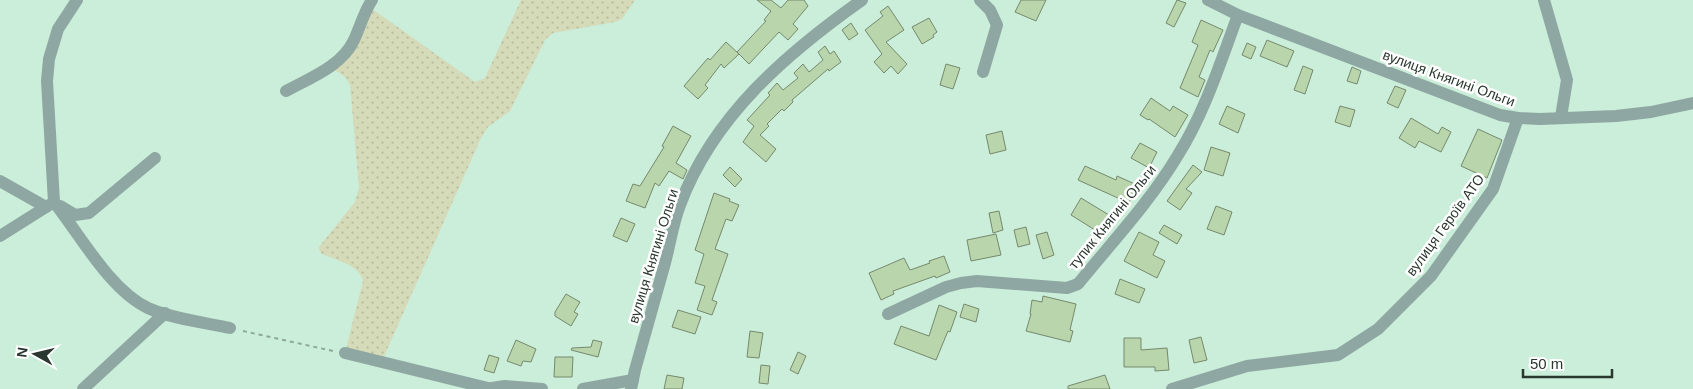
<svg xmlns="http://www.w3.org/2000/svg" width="1693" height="389" viewBox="0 0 1693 389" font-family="Helvetica,sans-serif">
  <defs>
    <pattern id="grass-dots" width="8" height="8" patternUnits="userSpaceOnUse" patternTransform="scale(1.25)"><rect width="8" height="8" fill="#d5dab9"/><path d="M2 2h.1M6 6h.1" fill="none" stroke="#b7bc9f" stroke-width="1.8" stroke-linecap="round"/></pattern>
  </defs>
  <rect width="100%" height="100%" fill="#caeed9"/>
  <path fill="url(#grass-dots)" d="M521,0H635L622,19L615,22L553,33L545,40L510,111L488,127L481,138L382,361L345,353L363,281C360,265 336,260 322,254L319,250V247L355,202L359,188L350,85C346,75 338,72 329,67L341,58L368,6L475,82L485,78Z"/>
  <g fill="#b8d5ac" stroke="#76896d">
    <path d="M757,0H771L781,8L788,0H804L808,6L793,24L798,29L788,40L779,32L749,64L737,52L766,21L764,20L771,11Z"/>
    <path d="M1021,0H1046L1036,21L1015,12Z"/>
    <path d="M1177,0L1186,3L1174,27L1166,23Z"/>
    <path d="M888,6L904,30L886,42L907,64L898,74L891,66L884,73L874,62L882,54L865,30L883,16L880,12Z"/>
    <path d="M929,18L937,32L933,35L934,37L922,44L912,27Z"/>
    <path d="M1201,20L1223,30L1213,52L1210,50L1199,77L1205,80L1198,97L1180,88L1198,45L1192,42Z"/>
    <path d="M851,23L858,34L849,40L842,30Z"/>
    <path d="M1267,40L1294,51L1287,67L1260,56Z"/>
    <path d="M726,42L739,54L724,68L721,64L705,85L708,88L698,99L684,86L708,58L710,60Z"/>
    <path d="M1247,43L1256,47L1251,59L1242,55Z"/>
    <path d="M825,46L830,54L834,51L841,62L829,71L828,69L792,100L793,102L784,111L782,109L767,124L769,126L760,135L776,149L766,162L743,142L754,126L747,120L770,95L768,93L777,83L783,90L798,78L794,73L803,64L809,72L823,60L818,52Z"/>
    <path d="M946,64L960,68L953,89L940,85Z"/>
    <path d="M1303,66L1313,70L1305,94L1294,90Z"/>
    <path d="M1352,67L1361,71L1357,84L1347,81Z"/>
    <path d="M1395,86L1406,90L1398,108L1387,103Z"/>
    <path d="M1151,98L1170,111L1173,106L1188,115L1175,137L1149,119L1148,120L1140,115Z"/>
    <path d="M1227,106L1245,114L1238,133L1219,124Z"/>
    <path d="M1340,106L1355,110L1350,127L1335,122Z"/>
    <path d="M1411,118L1438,134L1442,127L1451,132L1441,152L1419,141L1415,148L1399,138Z"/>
    <path d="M673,126L691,136L676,163L687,170L683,179L669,171L659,186L655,183L645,208L626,201L633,184L640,186L664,147L662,146Z"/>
    <path d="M1478,129L1502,140L1487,178L1461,166Z"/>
    <path d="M1002,131L1006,150L990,154L986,135Z"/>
    <path d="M1140,143L1157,152L1149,168L1131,158Z"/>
    <path d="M1211,147L1230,153L1223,176L1204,170Z"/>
    <path d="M1193,165L1202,172L1186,189L1192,193L1180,210L1167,201Z"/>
    <path d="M1085,166L1116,180L1117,176L1137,185L1129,203L1078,180Z"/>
    <path d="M730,167L742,179L735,187L723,175Z"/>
    <path d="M714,193L730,199L729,201L739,205L732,221L726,219L715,249L728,254L712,300L717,302L712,315L697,310L705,286L695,283L704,254L695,250Z"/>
    <path d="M1081,198L1114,218L1103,235L1071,215Z"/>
    <path d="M1216,206L1232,212L1224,235L1207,229Z"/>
    <path d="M999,211L1003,230L993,233L989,213Z"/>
    <path d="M621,218L635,224L627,242L613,236Z"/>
    <path d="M1164,225L1182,235L1177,244L1159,233Z"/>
    <path d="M1026,227L1030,244L1018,247L1014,230Z"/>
    <path d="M1047,232L1054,255L1043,259L1036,235Z"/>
    <path d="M1139,232L1159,242L1153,255L1165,261L1157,278L1124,261Z"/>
    <path d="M996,234L1001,255L971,261L967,240Z"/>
    <path d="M944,256L950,272L936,278L935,276L893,291L894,294L881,300L869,273L904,258L910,270L930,263L929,261Z"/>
    <path d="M1120,279L1145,289L1139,303L1115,294Z"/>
    <path d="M566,294L580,302L574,312L578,314L571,326L555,316V312Z"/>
    <path d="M1043,296L1076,304L1070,330L1073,331L1070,342L1026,331L1031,314H1030L1032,300L1042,302Z"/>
    <path d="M964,304L979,309L976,322L960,317Z"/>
    <path d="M939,305L957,312L950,332L948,331L936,360L894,344L901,326L929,336Z"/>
    <path d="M678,310L701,317L695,334L672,327Z"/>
    <path d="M750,331L763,333L759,358L747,357Z"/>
    <path d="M1201,337L1207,360L1194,363L1189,340Z"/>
    <path d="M1124,338H1141V350L1167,348L1169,370L1155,371V367H1124Z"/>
    <path d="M516,340L536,349L531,362L523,361L521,366L507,361Z"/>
    <path d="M593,340L602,342L598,357L571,350L572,348L591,347Z"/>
    <path d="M798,352L806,356L798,374L790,370Z"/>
    <path d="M489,355L499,358L494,373L484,370Z"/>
    <path d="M555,357H573L572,377H554Z"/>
    <path d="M761,365L770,366L768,384L759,383Z"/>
    <path d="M667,375L684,378L682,389H664Z"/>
    <path d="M1105,375L1110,389H1068V386Z"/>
  </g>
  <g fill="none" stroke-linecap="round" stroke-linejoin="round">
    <path stroke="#8da898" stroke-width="2" stroke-dasharray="4 4" stroke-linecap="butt" d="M243,331L333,351"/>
    <g stroke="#8ea7a2" stroke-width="12">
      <path d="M980,0L990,10L997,25L983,72"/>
      <path d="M1544,0L1567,80L1561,117"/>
      <path d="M286,91C310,78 342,66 354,40C360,27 364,12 372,0"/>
      <path d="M0,181L46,207"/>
      <path d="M54,202C80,235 110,290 148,308C169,318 207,323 230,328"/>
      <path d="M54,202L47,81L49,59L58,29L77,0"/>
      <path d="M60,206L75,215L89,213L155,158"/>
      <path d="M0,236L54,202"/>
      <path d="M888,314L946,287L961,283L977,281L1067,288L1078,284C1112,242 1150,202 1178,155C1205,112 1220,63 1238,15"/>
      <path d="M345,353L488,388"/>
      <path d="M83,389L165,313"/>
      <path d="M485,389L505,386L542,389"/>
      <path d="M583,389L633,380"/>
      <path d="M1172,389L1247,366L1338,355L1378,329L1431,276L1493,189L1518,118"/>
    </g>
    <g stroke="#8ea7a2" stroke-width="12">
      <path d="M1208,0L1238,15L1500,115L1518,118L1540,119L1616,116L1651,112L1693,103"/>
      <path d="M631,389L635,370C645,334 655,299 665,263C670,244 673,223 680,205C713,116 787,53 862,0"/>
    </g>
  </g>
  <g text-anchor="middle" stroke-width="5" stroke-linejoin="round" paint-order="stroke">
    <g font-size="14" fill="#29372f" stroke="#fff">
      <text transform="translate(1449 78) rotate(20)" y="5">вулиця Княгині Ольги</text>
      <text transform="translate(1112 217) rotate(-51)" y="5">тупик Княгині Ольги</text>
      <text transform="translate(1445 225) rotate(-54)" y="5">вулиця Героїв АТО</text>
      <text transform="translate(653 256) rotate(-73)" y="5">вулиця Княгині Ольги</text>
    </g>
  </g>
  <g transform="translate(35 354) rotate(278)" stroke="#ffffff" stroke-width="4" paint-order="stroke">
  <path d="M0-4L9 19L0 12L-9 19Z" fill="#29372f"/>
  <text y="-8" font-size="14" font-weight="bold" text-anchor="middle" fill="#29372f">N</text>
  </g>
  <path d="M1523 369v8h89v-8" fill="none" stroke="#29372f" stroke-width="2.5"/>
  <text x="1530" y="369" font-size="15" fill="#29372f" stroke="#ffffff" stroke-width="4" paint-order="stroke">50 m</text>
</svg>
